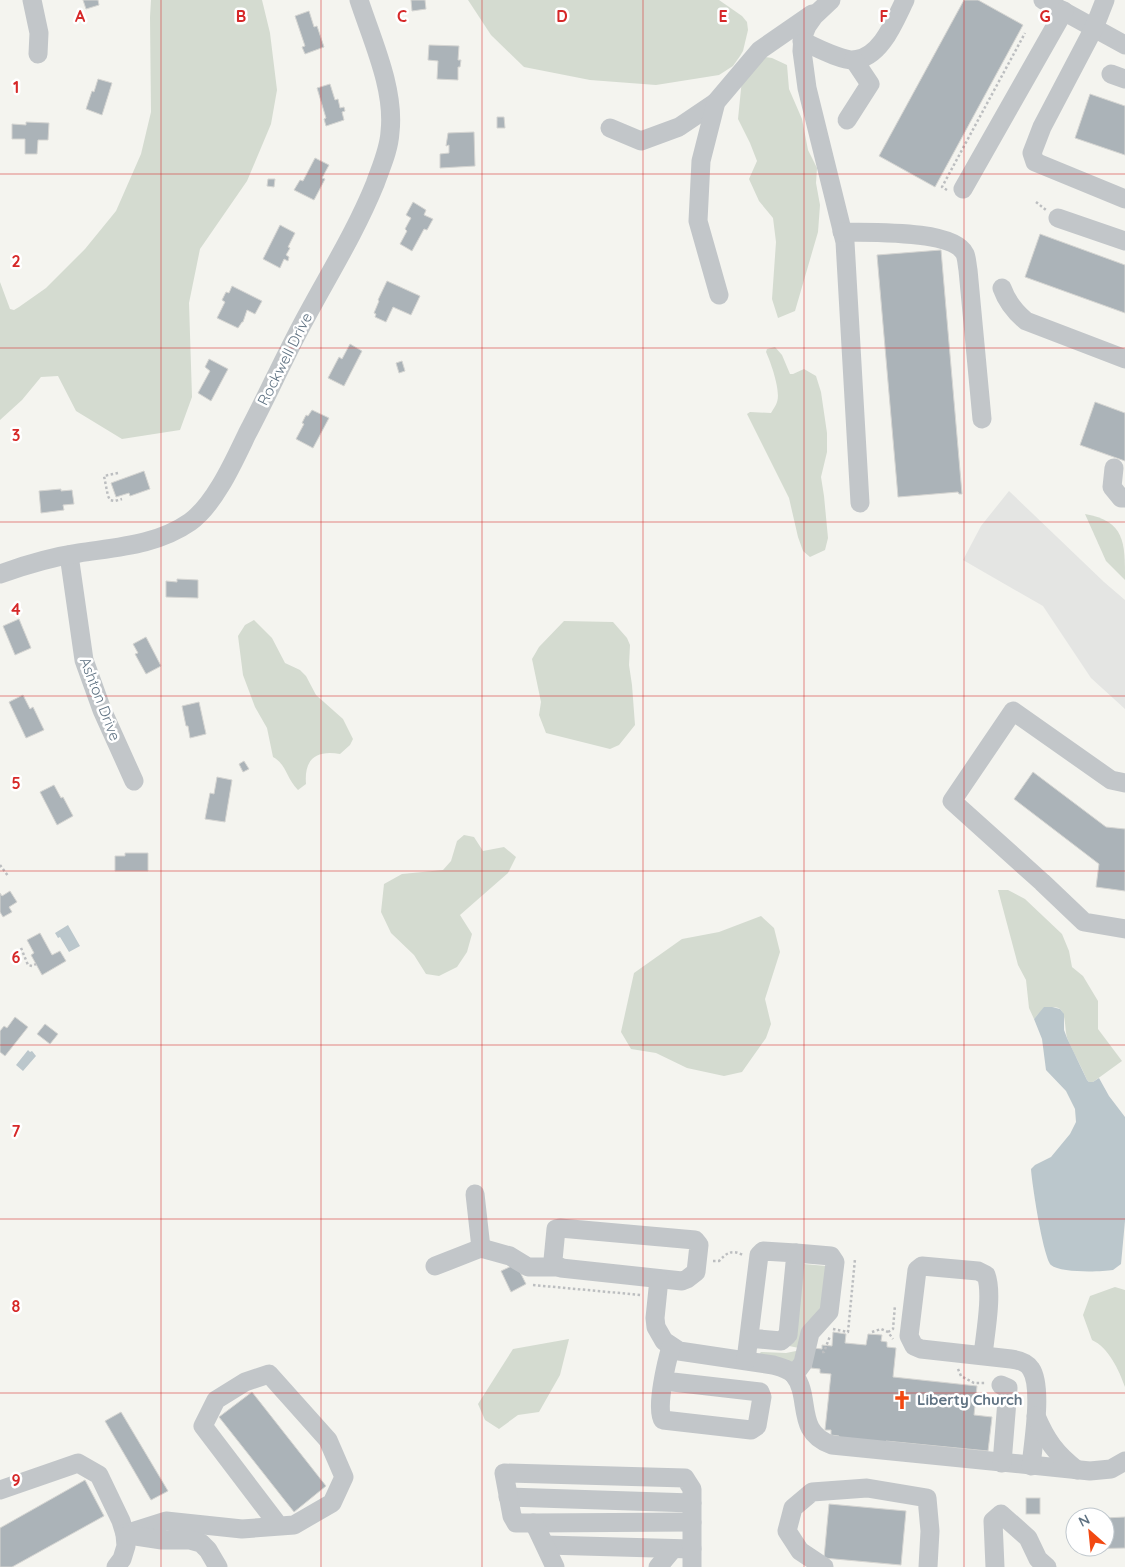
<svg xmlns="http://www.w3.org/2000/svg" width="1125" height="1567" viewBox="0 0 1125 1567" font-family="Quicksand,sans-serif">
  <rect width="100%" height="100%" fill="#f4f4ef"/>
  <path fill="#e4e5e3" d="M1009,491L1104,582L1125,600V709L1091,678L1043,606L963,560L981,526Z"/>
  <g fill="#d4dbd0">
    <path d="M151,0H262L270,33L277,90L271,124L247,181L200,249L189,303L192,397L180,430L122,439L76,411L58,376L41,377L22,400L0,420V282L10,309L14,310L19,307L46,288L85,249L116,211L141,154L151,112L150,17Z"/>
    <path d="M468,0H719L742,16L747,22L748,30L743,51L740,56L733,66L719,75L656,85L590,80L524,67L491,35Z"/>
    <path d="M759,56L772,58L787,65L789,89L802,119L808,150L817,168L816,183L820,205L818,232L795,311L778,318L772,299L776,242L773,218L759,201L749,179L757,161L750,143L738,119L742,79Z"/>
    <path d="M775,347L782,355L790,374H793L804,369L816,376L821,392L827,433V452L821,477L824,496L828,538L825,550L810,557L803,551L798,537L789,498L747,414L750,412L771,413C773,409 776,406 777,402C781,391 771,363 766,352L767,349Z"/>
    <path d="M1085,514C1125,521 1125,542 1125,580L1106,561Z"/>
    <path d="M254,620L272,638L285,663L300,670L306,676L316,695L343,719L353,739L350,745L340,754C316,750 304,759 306,784L298,790C286,778 287,765 273,757L267,728L255,707L243,675L238,636L245,625Z"/>
    <path d="M564,621L613,622L627,638L630,645L629,665L632,685L635,725L619,745L610,749L546,733L539,715L541,702L532,659L539,647Z"/>
    <path d="M464,835L474,837L483,851L504,847L516,857L508,873L460,915L472,934L467,952L457,967L439,976L426,974L414,955L391,933L381,912L384,884L402,874L443,870L451,861L457,841Z"/>
    <path d="M998,890H1008L1025,899L1062,934L1069,951L1072,967L1083,976L1098,1001V1029L1122,1061L1093,1082H1089L1087,1080C1081,1066 1074,1054 1068,1040C1063,1030 1069,1002 1050,1008C1042,1010 1039,1013 1034,1019L1029,1008L1026,980L1018,965Z"/>
    <path d="M761,916L774,928L780,952L765,999L771,1024L766,1038L742,1072L724,1076L687,1068L656,1053L631,1049L621,1032L634,973L682,939L719,932Z"/>
    <path d="M804,1264L826,1266L821,1312L799,1348L789,1346L795,1341L796,1337Z"/>
    <path d="M1115,1287L1125,1290V1387C1119,1370 1109,1348 1092,1340L1083,1315L1090,1296Z"/>
    <path d="M569,1339L560,1375L539,1412L518,1415L499,1429L485,1420L478,1404L513,1349Z"/>
    <path d="M796,1351L798,1354L796,1364L759,1354L761,1352L786,1353Z"/>
  </g>
  <g fill="#bbc7cc">
    <path d="M68,925L80,946L69,952L60,937L58,938L55,933Z"/>
    <path d="M1044,1007H1052L1060,1009L1064,1014V1030L1067,1038L1087,1080L1089,1082H1093L1099,1078L1109,1096L1125,1117V1221L1121,1264L1113,1270C1100,1272 1060,1273 1051,1265C1043,1256 1032,1184 1031,1169L1035,1165L1051,1157L1070,1134L1076,1122L1075,1109L1066,1091L1046,1070L1042,1039L1034,1019Z"/>
    <path d="M28,1050L30,1052L32,1051L36,1056L23,1071L16,1065Z"/>
  </g>
  <g fill="#abb3b8" stroke="#d5d5d2">
    <path d="M83,0H98L99,5L86,9Z"/>
    <path d="M411,0H425L426,9L412,11Z"/>
    <path d="M964,0H978L1023,25L935,187L879,156Z"/>
    <path d="M309,11L314,27L317,26L324,47L305,54L302,47L305,46L295,16Z"/>
    <path d="M429,45L459,46L458,60H461L460,67H458V80L437,79L438,61L428,60Z"/>
    <path d="M98,79L112,83L102,115L86,109L92,91L94,92Z"/>
    <path d="M330,84L335,100L338,99L340,108L344,107L345,111L342,112L344,120L326,126L324,119L326,118L317,88Z"/>
    <path d="M1090,94L1125,106V155L1075,138Z"/>
    <path d="M497,117H504L505,128H497Z"/>
    <path d="M26,122L49,123L48,140H38L37,154H25V139H12V124L26,125Z"/>
    <path d="M474,132L475,166L440,168V154L449,153V145L446,146L448,133Z"/>
    <path d="M315,158L329,165L322,178L325,179L314,200L294,190L300,180L303,181Z"/>
    <path d="M268,179H275L274,187L267,186Z"/>
    <path d="M413,202L426,210L424,215L433,219L427,230L424,229L412,251L400,244L407,231L405,229L411,218L406,215Z"/>
    <path d="M280,225L295,233L288,247L290,248L286,255L289,257L288,261L284,259L280,268L263,259Z"/>
    <path d="M1040,234L1125,265V313L1025,277Z"/>
    <path d="M941,250L962,494H959L958,492L898,497L877,255Z"/>
    <path d="M387,281L420,296L411,315L393,307L386,322L375,317L376,314L374,313L379,301L378,300Z"/>
    <path d="M232,286L262,301L255,314L247,310L243,322H242L238,328L217,318L225,302L222,300L226,292L229,293Z"/>
    <path d="M350,344L362,351L344,386L328,378L339,357L342,359Z"/>
    <path d="M209,359L228,369L211,401L198,393L210,371L205,367Z"/>
    <path d="M402,361L405,371L399,373L396,363Z"/>
    <path d="M1095,402L1125,413V461L1080,445Z"/>
    <path d="M312,410L329,418L313,448L296,439L304,424L302,423L306,415L308,416Z"/>
    <path d="M144,471L150,489L130,496L129,493L116,497L111,483Z"/>
    <path d="M61,489V491L72,490L74,504L63,505L64,510L41,513L39,491Z"/>
    <path d="M177,579L198,580V598L166,597V581L177,582Z"/>
    <path d="M19,619L31,648L15,655L3,626Z"/>
    <path d="M146,637L161,666L146,674L135,654L138,653L133,644Z"/>
    <path d="M23,695L30,709L33,707L44,730L26,738L9,702Z"/>
    <path d="M199,702L206,734L190,738L188,726H186L182,706Z"/>
    <path d="M244,761L249,769L243,772L239,764Z"/>
    <path d="M1033,772L1106,827L1125,829V891L1096,887L1099,864L1014,799Z"/>
    <path d="M217,777L232,780L225,822L205,819L210,793L214,794Z"/>
    <path d="M54,785L61,798L63,797L73,816L57,825L40,792Z"/>
    <path d="M125,853H148V871H115V856H125Z"/>
    <path d="M10,891L17,902L9,907L12,912L3,917L0,912V893L2,896Z"/>
    <path d="M40,933L52,955L60,951L66,961L42,975L31,955L34,953L27,940Z"/>
    <path d="M15,1017L28,1027L5,1056L0,1052V1031L4,1026L7,1028Z"/>
    <path d="M45,1024L58,1034L50,1044L37,1034Z"/>
    <path d="M516,1264L526,1284L511,1292L501,1271Z"/>
    <path d="M833,1332L846,1334L845,1343L866,1345L868,1334L882,1335L881,1341L887,1342V1347L896,1348L893,1377L977,1386L974,1415L992,1417L988,1451L886,1441L885,1444L839,1439V1436L831,1435V1430H825L831,1374L820,1373V1369L811,1368L813,1348L822,1349V1345L832,1346Z"/>
    <path d="M252,1392L326,1486L294,1512L219,1417Z"/>
    <path d="M121,1412L168,1491L151,1500L105,1421Z"/>
    <path d="M85,1480L104,1516L12,1567H0V1528Z"/>
    <rect x="1026" y="1498" width="14" height="16"/>
    <path d="M829,1504L906,1511L901,1565L824,1558Z"/>
    <path d="M1125,1517V1548L1081,1549V1547H1105V1518Z"/>
  </g>
  <g fill="none" stroke-linecap="round" stroke-linejoin="round">
    <g stroke="#bcbec0" stroke-width="2.5" stroke-dasharray="2.5 2.5" stroke-linecap="butt">
      <path d="M947,190L942,187L1025,33"/>
      <path d="M1036,202L1046,210"/>
      <path d="M118,473L104,476L108,496L110,500L115,501L122,499"/>
      <path d="M0,865L8,876"/>
      <path d="M21,948L28,965L32,966L36,964"/>
      <path d="M713,1261H719C727,1253 731,1249 743,1255"/>
      <path d="M533,1285L641,1295"/>
      <path d="M833,1329L848,1332L855,1259"/>
      <path d="M872,1332L881,1329L888,1332L893,1339"/>
      <path d="M888,1332L893,1329L895,1305"/>
      <path d="M822,1352H824L830,1336"/>
      <path d="M958,1369L961,1376L974,1383H985"/>
    </g>
    <g stroke="#c2c6c9" stroke-width="19">
      <path d="M32,0L39,33L38,54"/>
      <path d="M831,0L814,16L807,26L803,36L802,51L807,88L845,242L860,503"/>
      <path d="M1043,0L1125,45"/>
      <path d="M1105,0L1094,28L1042,127L1032,153L1035,162L1125,199"/>
      <path d="M802,41C816,47 839,60 854,60C881,58 895,20 905,0"/>
      <path d="M1111,74L1125,79"/>
      <path d="M847,120L870,84L854,60"/>
      <path d="M610,128L641,141L679,127L716,102"/>
      <path d="M963,189L1064,11"/>
      <path d="M1058,218L1125,241"/>
      <path d="M842,232C868,233 953,229 965,254C967,259 967,265 968,270L982,419"/>
      <path d="M1002,288C1007,302 1014,311 1026,321L1125,359"/>
      <path d="M719,295L698,221L701,161L716,102L760,50L812,14"/>
      <path d="M1114,468L1112,487L1121,498H1125"/>
      <path d="M69,555L84,660L102,710L134,781"/>
      <path d="M0,574C25,565 52,557 79,553C118,547 157,545 190,522C215,504 234,461 247,434C264,402 279,369 296,336C322,285 353,238 375,184C381,167 389,150 390,132C395,89 372,40 359,0"/>
      <path d="M1125,783L1111,780L1013,711L952,801L1042,882L1084,922L1125,929"/>
      <path d="M475,1194L481,1248"/>
      <path d="M560,1228L695,1240L699,1245L696,1272L687,1279L682,1281L561,1268L554,1264L553,1260L556,1229Z"/>
      <path d="M435,1266L481,1248L510,1256L528,1267H560"/>
      <path d="M659,1279L655,1318L656,1327L664,1341L679,1351L773,1365C780,1367 789,1369 794,1375C812,1397 794,1432 832,1445L1090,1471L1111,1469L1125,1461"/>
      <path d="M983,1355C985,1335 993,1293 986,1275L978,1271L922,1266L917,1270L909,1336L914,1346L921,1349L1011,1359C1019,1360 1027,1362 1031,1369C1043,1387 1033,1444 1031,1466"/>
      <path d="M746,1360L759,1255L763,1251L796,1253L788,1335L781,1341L749,1338"/>
      <path d="M794,1375L803,1363L810,1333L829,1312L835,1262L831,1256L796,1253"/>
      <path d="M664,1381L760,1392L762,1397L757,1426L751,1430L663,1420C655,1410 667,1360 671,1347"/>
      <path d="M1001,1385L1008,1388L1002,1463"/>
      <path d="M1036,1416C1046,1440 1056,1454 1077,1470"/>
      <path d="M0,1490L78,1463L99,1475L121,1521L125,1534L126,1546L122,1559L116,1567"/>
      <path d="M508,1497L692,1503"/>
      <path d="M533,1523L692,1522"/>
      <path d="M125,1534L166,1521L242,1529L294,1525L332,1503L344,1477L328,1440L269,1374L245,1382L216,1400L203,1426L279,1526"/>
      <path d="M129,1535L162,1540H190L201,1543L208,1550L218,1567"/>
      <path d="M545,1545L692,1549"/>
      <path d="M555,1567L537,1529L533,1523H516L512,1516L504,1473L685,1478L692,1489V1567"/>
      <path d="M658,1567L673,1549"/>
      <path d="M824,1567L800,1551L787,1531L793,1508L812,1492L867,1488L927,1498L930,1531L928,1567"/>
      <path d="M995,1567L993,1521L1001,1514L1028,1538L1038,1559L1047,1567"/>
    </g>
  </g>
  <path fill="none" stroke="#d62828" stroke-width="1" stroke-opacity="0.55" d="M161,0V1567M321,0V1567M482,0V1567M643,0V1567M804,0V1567M964,0V1567M0,174H1125M0,348H1125M0,522H1125M0,696H1125M0,871H1125M0,1045H1125M0,1219H1125M0,1393H1125"/>
  <defs>
    <g id="church-bare" transform="scale(1.5)"><path d="M-1.2-6h2.4v3.5h3.3v2.4h-3.3V6h-2.4V-.1h-3.3v-2.4h3.3Z" fill="#f24811" stroke="#fff" stroke-width="2.5" paint-order="stroke"/></g>
  </defs>
  <g fill-rule="evenodd">
    <use href="#church-bare" x="902" y="1400"/>
  </g>
  <g text-anchor="middle" stroke-width="5" stroke-linejoin="round" paint-order="stroke">
    <g font-size="15" fill="#607383" stroke="#fff">
      <text transform="translate(285 359) rotate(-63)" y="5">Rockwell Drive</text>
      <text transform="translate(100 699) rotate(69)" y="5">Ashton Drive</text>
    </g>
    <g font-size="15" font-weight="bold" fill="#607383" stroke="#fff" text-anchor="start">
      <text x="917" y="1405">Liberty Church</text>
    </g>
  </g>
  <g font-size="16" text-anchor="middle" font-weight="bold" fill="#d62828" stroke="#fff" stroke-width="5" stroke-linejoin="round" paint-order="stroke">
    <text x="80" y="22">A</text>
    <text x="241" y="22">B</text>
    <text x="402" y="22">C</text>
    <text x="562" y="22">D</text>
    <text x="723" y="22">E</text>
    <text x="884" y="22">F</text>
    <text x="1045" y="22">G</text>
    <text x="16" y="93">1</text>
    <text x="16" y="267">2</text>
    <text x="16" y="441">3</text>
    <text x="16" y="615">4</text>
    <text x="16" y="789">5</text>
    <text x="16" y="963">6</text>
    <text x="16" y="1137">7</text>
    <text x="16" y="1312">8</text>
    <text x="16" y="1486">9</text>
  </g>
  <g transform="translate(1090 1532) rotate(333)"><circle r="24" fill="#ffffff" stroke="#bfc7cd"/>
  <path d="M0-4L9 19L0 12L-9 19Z" fill="#f24811"/>
  <text y="-8" font-size="14" font-weight="bold" text-anchor="middle" fill="#607383">N</text>
  </g>
</svg>
